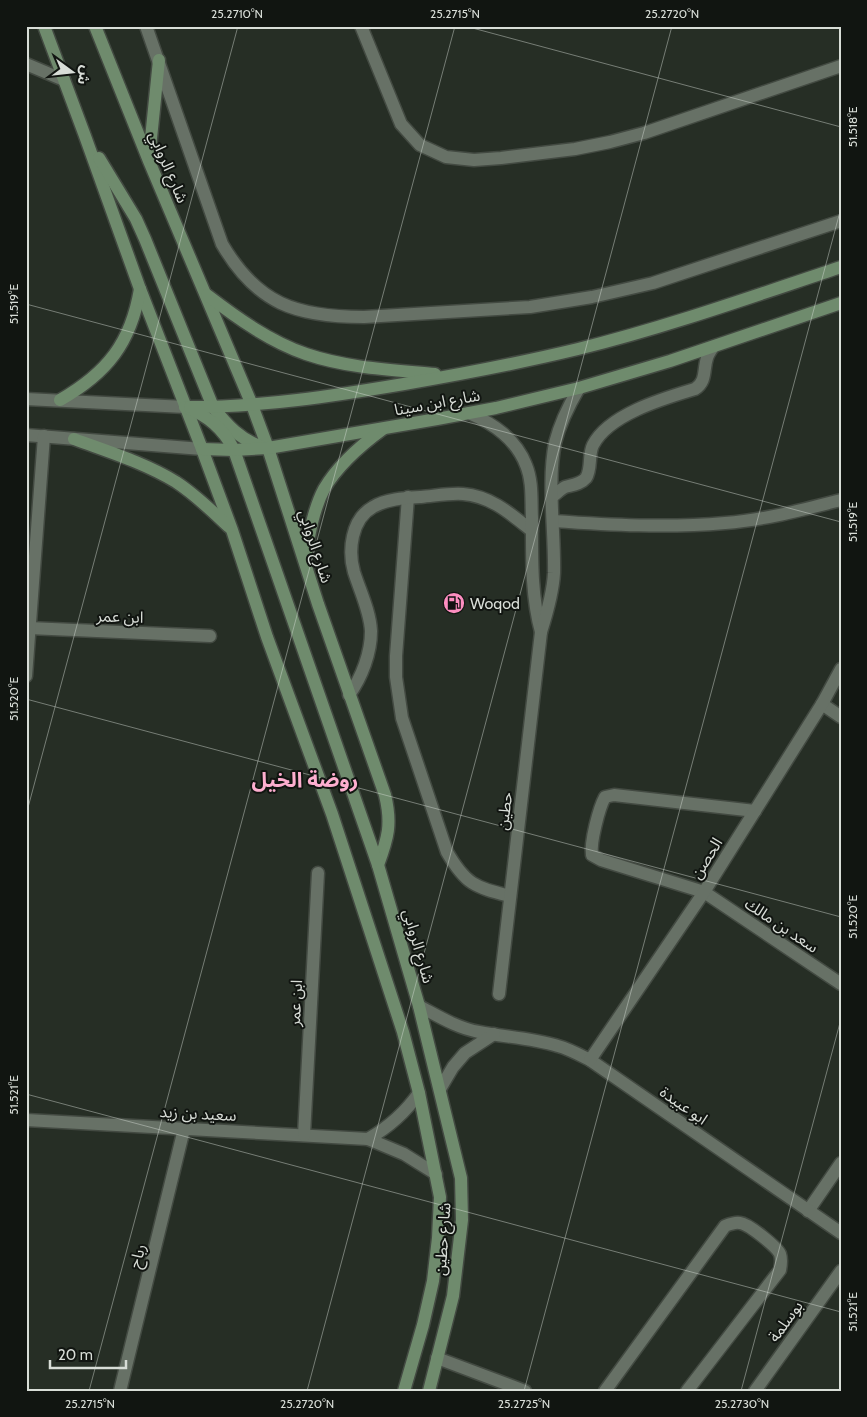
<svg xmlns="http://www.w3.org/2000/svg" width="867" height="1417" viewBox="0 0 867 1417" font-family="Cabin,'Noto Sans Arabic',sans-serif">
  <rect width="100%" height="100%" fill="#262e25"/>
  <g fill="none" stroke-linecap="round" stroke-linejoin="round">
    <g stroke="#434a42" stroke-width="15">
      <g id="lane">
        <path d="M553,496C557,493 561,489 565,487C572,485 581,484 586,478C592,469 588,455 593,445C609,414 665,398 695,389C707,381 703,370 707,358C708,354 711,350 713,347"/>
        <path d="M408,497L396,656V677L402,718L447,852C466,885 475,887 510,896"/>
        <path d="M553,521C611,525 667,528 725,523C764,520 802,510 841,500"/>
        <path d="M349,695C362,677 371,653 371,631C370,611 360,591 354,572C348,551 351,519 373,507C386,499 405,498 421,497C434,496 449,493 463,494C491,496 511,514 532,531"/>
        <path d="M704,892L601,860L592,855C590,842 599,808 605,797L614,795L755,811"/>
        <path d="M808,1211L841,1163"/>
        <path d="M437,1358L525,1391"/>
        <path d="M120,1391L184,1129"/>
        <path d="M605,1391L725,1226C730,1224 735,1222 740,1223C749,1224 777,1247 780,1254C782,1260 781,1265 780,1270L687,1391"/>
      </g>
    </g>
    <g stroke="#434a42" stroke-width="15">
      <g id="street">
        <path d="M146,26L222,244C257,304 296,317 364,317L530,307L592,297L653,283L841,221"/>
        <path d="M361,26L401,124L420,145L446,157L474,160L501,158L575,149L610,142L644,133L841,66"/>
        <path d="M26,64L64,80"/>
        <path d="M26,399L185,407"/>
        <path d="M469,413C494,424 516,439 526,465C533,482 531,501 532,518C532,557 531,595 541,632"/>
        <path d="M26,435L202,449"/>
        <path d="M29,628L210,636"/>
        <path d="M26,676L44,436"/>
        <path d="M822,704L841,717"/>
        <path d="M704,892L841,984"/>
        <path d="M499,994L541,632C547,613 553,593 554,573C555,532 547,483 555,443C560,423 569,405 579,388"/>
        <path d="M419,1006C438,1016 457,1028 479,1032C505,1037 532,1038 558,1046C569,1049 580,1055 590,1060L841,1233"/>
        <path d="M590,1060L704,892L822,704L841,669"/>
        <path d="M440,1089L453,1067L465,1053L494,1034"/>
        <path d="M26,1120L368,1139L404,1154L436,1174"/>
        <path d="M304,1135L318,873"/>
        <path d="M368,1139C389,1127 405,1113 419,1093"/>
        <path d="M755,1391L841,1271"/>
      </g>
    </g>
    <g stroke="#434a42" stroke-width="15">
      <g id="secondary">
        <path d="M44,26L85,136L140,289L202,449L232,530L267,637L332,814L403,1032L419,1093L440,1197L438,1238L433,1281L423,1325L404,1391"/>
        <path d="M95,26L149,161L252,405L268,448L318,604L385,795C392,824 388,838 378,865"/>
        <path d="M99,158L136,219L145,239L213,407C227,425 240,440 263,447"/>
        <path d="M149,158L159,60"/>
        <path d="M207,295C237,318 269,341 306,354C347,368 393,370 435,374"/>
        <path d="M60,400C107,373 131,343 140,289"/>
        <path d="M185,407C208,416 223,428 234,450L378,865L419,1006L461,1178L462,1220L453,1296L429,1391"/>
        <path d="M190,407C262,407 333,396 404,384C462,374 520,363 578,349C667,327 754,296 841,267"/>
        <path d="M74,439C109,452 145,463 176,482C196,495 212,511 229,527"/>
        <path d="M202,449L234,450L268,448L437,419L496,408L579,388L670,361L841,303"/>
        <path d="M305,559C309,536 313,510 324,489C338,465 361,445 383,429"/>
      </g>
    </g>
    <use href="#lane" stroke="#677166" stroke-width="12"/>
    <use href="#street" stroke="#677166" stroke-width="12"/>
    <use href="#secondary" stroke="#6f8b6d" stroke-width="12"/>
  </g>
  <path fill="none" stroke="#d8ddd7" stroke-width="1" stroke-opacity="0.45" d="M465,26L841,127M26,304L841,522M26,699L841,917M26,815L238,26M26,1094L841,1312M89,1391L455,26M307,1391L672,26M524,1391L841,208M741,1391L841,1019"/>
  <defs>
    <g id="fuel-disc" transform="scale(1.125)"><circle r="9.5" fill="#fd8ec0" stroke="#111511"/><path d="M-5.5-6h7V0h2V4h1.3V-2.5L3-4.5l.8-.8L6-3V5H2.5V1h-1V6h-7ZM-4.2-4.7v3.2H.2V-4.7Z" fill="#111"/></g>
  </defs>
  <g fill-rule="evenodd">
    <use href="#fuel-disc" x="454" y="603"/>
  </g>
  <g text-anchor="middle" stroke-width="4" stroke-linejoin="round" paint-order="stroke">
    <g font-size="16" fill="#d8ddd7" stroke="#111511">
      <text transform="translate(169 167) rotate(67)" y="6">شارع الروابي</text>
      <text transform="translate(437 402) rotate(-10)" y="6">شارع ابن سينا</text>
      <text transform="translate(316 546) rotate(72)" y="6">شارع الروابي</text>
      <text transform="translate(120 616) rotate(2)" y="6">ابن عمر</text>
      <text transform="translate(504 811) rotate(-83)" y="6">حطين</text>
      <text transform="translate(706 858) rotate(-58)" y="6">الحصن</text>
      <text transform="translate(782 925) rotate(34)" y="6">سعد بن مالك</text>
      <text transform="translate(419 946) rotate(74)" y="6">شارع الروابي</text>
      <text transform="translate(295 1003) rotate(-87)" y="6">ابن عمر</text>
      <text transform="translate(684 1105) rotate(35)" y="6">ابو عبيدة</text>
      <text transform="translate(198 1113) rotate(3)" y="6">سعيد بن زيد</text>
      <text transform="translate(442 1239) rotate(-86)" y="6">شارع حطين</text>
      <text transform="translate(137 1256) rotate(-76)" y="6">رباح</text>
      <text transform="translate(785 1321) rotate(-54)" y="6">بوسلمة</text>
    </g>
    <g font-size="16" fill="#d8ddd7" stroke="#111511" text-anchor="start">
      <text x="470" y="609">Woqod</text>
    </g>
    <g font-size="21" font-weight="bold" fill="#fdaecf" stroke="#111511">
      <text x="305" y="787">روضة الخيل</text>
    </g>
  </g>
  <rect width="867" height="1417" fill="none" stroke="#111511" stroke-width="55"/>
  <g transform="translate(72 72) rotate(105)" stroke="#111511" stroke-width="4" paint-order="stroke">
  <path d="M0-4L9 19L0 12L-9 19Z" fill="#d8ddd7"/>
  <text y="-8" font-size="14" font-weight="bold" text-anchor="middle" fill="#d8ddd7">ش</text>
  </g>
  <path d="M50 1360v8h76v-8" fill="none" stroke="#d8ddd7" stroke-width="2.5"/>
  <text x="58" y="1360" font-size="15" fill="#d8ddd7" stroke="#111511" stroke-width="4" paint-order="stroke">20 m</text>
  <rect x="28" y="28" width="812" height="1362" fill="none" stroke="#d8ddd7" stroke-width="2"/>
  <g font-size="12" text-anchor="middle" fill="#d8ddd7">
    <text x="237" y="18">25.2710°N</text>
    <text x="455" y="18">25.2715°N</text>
    <text x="672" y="18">25.2720°N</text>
    <text transform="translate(853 127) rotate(-90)" y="4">51.518°E</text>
    <text transform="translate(14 304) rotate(-90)" y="4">51.519°E</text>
    <text transform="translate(853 522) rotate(-90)" y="4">51.519°E</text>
    <text transform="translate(14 699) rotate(-90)" y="4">51.520°E</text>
    <text transform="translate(853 917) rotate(-90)" y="4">51.520°E</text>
    <text transform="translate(14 1095) rotate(-90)" y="4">51.521°E</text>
    <text transform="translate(853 1312) rotate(-90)" y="4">51.521°E</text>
    <text x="90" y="1408">25.2715°N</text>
    <text x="307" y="1408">25.2720°N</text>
    <text x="524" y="1408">25.2725°N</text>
    <text x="742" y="1408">25.2730°N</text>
  </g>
</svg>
